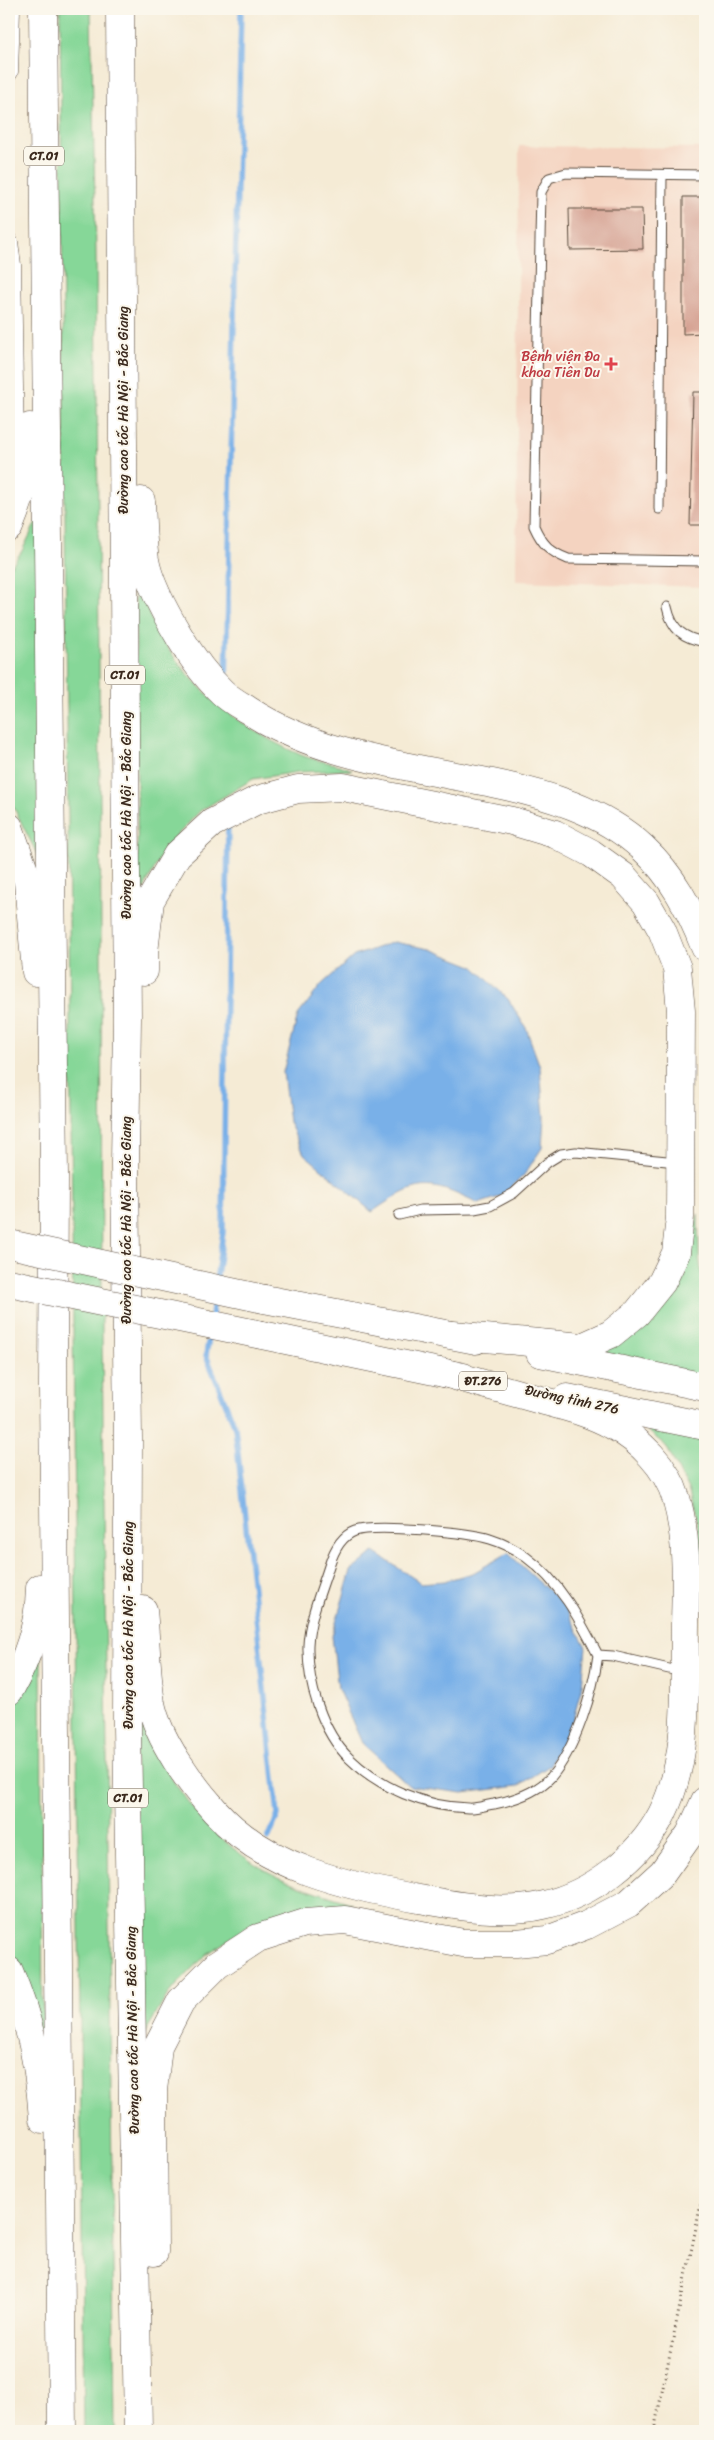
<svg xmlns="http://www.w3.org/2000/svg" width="714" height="2440" viewBox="0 0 714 2440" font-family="Sriracha,sans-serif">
  <rect width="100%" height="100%" fill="#fbf7ec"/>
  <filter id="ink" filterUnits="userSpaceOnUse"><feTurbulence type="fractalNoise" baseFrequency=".02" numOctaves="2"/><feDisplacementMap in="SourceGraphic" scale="10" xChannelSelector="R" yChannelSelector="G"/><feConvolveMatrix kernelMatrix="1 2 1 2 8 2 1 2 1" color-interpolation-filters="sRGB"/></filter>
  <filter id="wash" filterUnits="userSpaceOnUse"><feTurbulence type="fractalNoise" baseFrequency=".0096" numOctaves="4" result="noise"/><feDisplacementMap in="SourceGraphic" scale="20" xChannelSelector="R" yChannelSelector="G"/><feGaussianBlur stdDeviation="1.12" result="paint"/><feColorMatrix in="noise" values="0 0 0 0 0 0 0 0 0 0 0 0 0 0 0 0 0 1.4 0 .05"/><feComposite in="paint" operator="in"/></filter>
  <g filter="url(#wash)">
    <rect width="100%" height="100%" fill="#f5ebd5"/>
    <path fill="#f4d3c0" d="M519,146L705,148V587L516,581Z"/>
    <g fill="#86d798" stroke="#60805b">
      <path d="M60,9H91L96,252L101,929L102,1331L115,2431H84Z"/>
      <path d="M38,518L39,858L9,798V569L22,551Z"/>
      <path d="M135,561C141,581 144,605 153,623C185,684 238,728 301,755C317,762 336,762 352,770L298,772L253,779L200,811L165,848L138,900Z"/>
      <path d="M698,1214L699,1255L705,1305V1382L589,1358L685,1254Z"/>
      <path d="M640,1424L705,1437V1582L698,1527L688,1489L666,1446Z"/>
      <path d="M41,1649L43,2052L28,1995L9,1950V1706Z"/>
      <path d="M135,1708C165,1776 201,1834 267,1871C293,1886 325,1894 353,1904L302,1911L252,1924L207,1954L168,1994L139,2043Z"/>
    </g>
    <g fill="#79b0e8" stroke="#5a6d83">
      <path d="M394,942L430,949L473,966L508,999L526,1028L540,1067L544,1117L542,1148L524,1175L502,1196L478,1204C428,1179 418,1180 372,1212L304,1154L289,1122L283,1072L298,1015L322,984L354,956Z"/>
      <path d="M374,1552L421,1583L444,1581L473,1573L508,1553L564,1605L586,1647L582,1686L570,1730L549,1766L518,1786L463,1793L409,1786L362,1743L338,1689L332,1636L351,1571Z"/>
    </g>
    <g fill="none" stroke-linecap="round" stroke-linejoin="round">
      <g stroke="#79b0e8" stroke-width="5.5">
        <path d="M226,684L241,9"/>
        <path d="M216,1282L223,1232L228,824"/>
        <path d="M212,1316L214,1296"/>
        <path d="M210,1331L206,1355L235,1427L278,1815L268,1839"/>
      </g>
    </g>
    <g id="blocks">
      <g fill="#d6a293">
        <path d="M683,197H705V333L683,334Z"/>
        <path d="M569,209H642L643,249L570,250Z"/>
        <path d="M693,392H705V525H690Z"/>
      </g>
    </g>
  </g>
  <g filter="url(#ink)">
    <use href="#blocks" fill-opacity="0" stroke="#574739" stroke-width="1"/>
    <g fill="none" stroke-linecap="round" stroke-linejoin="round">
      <g stroke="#574739" stroke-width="11">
        <g id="lane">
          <path d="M705,175L566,173L549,178L541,192L534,526C542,544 550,552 568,559L705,561"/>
          <path d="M659,509L662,175"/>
          <path d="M667,607C672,630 683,638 705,642"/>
          <path d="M399,1215L420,1210L474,1209L490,1206L514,1193L548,1162L561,1154L576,1152L677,1162"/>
          <path d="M598,1655C593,1692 576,1748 551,1777C537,1792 514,1800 494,1804C486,1805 476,1809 468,1808C425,1807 380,1788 349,1758C322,1732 307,1682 308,1645C309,1619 321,1591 329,1566C333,1553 341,1536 355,1531C374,1524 469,1532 490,1539C503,1543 515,1549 526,1557C560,1582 579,1618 598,1655L613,1656L682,1672"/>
        </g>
      </g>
      <g stroke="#574739" stroke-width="19">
        <g id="street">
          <path d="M9,72L11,9"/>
          <path d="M9,242L12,265L15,448L11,488"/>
        </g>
      </g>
      <g stroke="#574739" stroke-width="29">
        <g id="primary">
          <path d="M264,1299L476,1340"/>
          <path d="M262,1335L463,1377"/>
          <path d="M540,1353L705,1387"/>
          <path d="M567,1398L705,1426"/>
        </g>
      </g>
      <g stroke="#574739" stroke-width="29">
        <g id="highway">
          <path d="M43,9L54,1178L53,1387L62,2431"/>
          <path d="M120,9L127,1019L125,1164L128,1439L127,1726L138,2431"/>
          <path d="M141,501C142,521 142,541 145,560C149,583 167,616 179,636C191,656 205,676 222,692C229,699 240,705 248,710C320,757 410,766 492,783C545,794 602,810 643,848C673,876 690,909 705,947"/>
          <path d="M9,527C23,493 31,464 30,427"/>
          <path d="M9,827L28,882L36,972"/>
          <path d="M144,971V952L150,901L177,855L212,823L257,800L298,789L343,787L512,821L555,834L591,853L623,876L646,902L662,930L677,968L681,1011L680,1217L676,1253L662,1282L637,1313L611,1334L582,1347L453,1335"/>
          <path d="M143,1610C146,1640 146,1672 151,1703C158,1740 190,1783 215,1811C266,1869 346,1885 419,1899C460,1906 502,1915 544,1905C592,1894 639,1858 662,1814C691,1756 684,1687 685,1624C686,1582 688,1539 676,1498C667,1467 640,1440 612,1425C589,1412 562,1406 537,1399C505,1390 473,1381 441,1372"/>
          <path d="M9,1691C28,1658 39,1626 40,1588"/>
          <path d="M9,1971C29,2017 40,2069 43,2119"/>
          <path d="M154,2252L153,2091L158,2046L181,2001L217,1965L258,1938L305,1923L345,1920L463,1943H516L547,1940L587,1925L629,1903L663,1872L690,1834L705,1801"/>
        </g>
      </g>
      <path stroke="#574739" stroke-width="3" stroke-dasharray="1 4" stroke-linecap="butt" d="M654,2431L705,2184"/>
      <use href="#lane" stroke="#fff" stroke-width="9"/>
      <use href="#street" stroke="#fff" stroke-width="18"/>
      <use href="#primary" stroke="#fff" stroke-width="28"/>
      <use href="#highway" stroke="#fff" stroke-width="28"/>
      <g stroke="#574739" stroke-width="29" stroke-linecap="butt">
        <g id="primary-bridge">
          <path d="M9,1244L264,1299"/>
          <path d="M9,1283L262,1335"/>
        </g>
      </g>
      <use href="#primary-bridge" stroke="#fff" stroke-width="28"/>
    </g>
  </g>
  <path fill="#e0444e" stroke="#fbf7ec" stroke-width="2" d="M608.5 356.5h5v5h5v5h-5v5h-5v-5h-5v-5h5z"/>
  <g text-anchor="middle" stroke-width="4" stroke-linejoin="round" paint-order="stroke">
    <g fill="#fbf7ec" stroke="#75685c" stroke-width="1">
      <rect x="24" y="146.5" width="40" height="19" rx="4"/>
      <rect x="105" y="665.5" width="40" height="19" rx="4"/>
      <rect x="459" y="1371.5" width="48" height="19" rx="4"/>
      <rect x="108" y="1788.5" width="40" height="19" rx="4"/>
    </g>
    <g font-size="12" font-weight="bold" fill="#3b2a1e">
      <text x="44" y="160">CT.01</text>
      <text x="125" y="679">CT.01</text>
      <text x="483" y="1385">ĐT.276</text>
      <text x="128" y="1802">CT.01</text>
    </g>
    <g font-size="14" fill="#be3a42" stroke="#fbf7ec" text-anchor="end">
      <text x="600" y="361">Bệnh viện Đa<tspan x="600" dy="16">khoa Tiên Du</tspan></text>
    </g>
    <g font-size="14" fill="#3b2a1e" stroke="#fbf7ec">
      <text transform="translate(123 410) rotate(-90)" y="5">Đường cao tốc Hà Nội - Bắc Giang</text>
      <text transform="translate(126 815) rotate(-90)" y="5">Đường cao tốc Hà Nội - Bắc Giang</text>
      <text transform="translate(126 1220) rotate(-90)" y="5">Đường cao tốc Hà Nội - Bắc Giang</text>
      <text transform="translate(572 1399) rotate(12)" y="5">Đường tỉnh 276</text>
      <text transform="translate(128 1625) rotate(-90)" y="5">Đường cao tốc Hà Nội - Bắc Giang</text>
      <text transform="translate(132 2030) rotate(-91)" y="5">Đường cao tốc Hà Nội - Bắc Giang</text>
    </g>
  </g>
  <rect width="714" height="2440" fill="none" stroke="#fbf7ec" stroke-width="30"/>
</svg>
